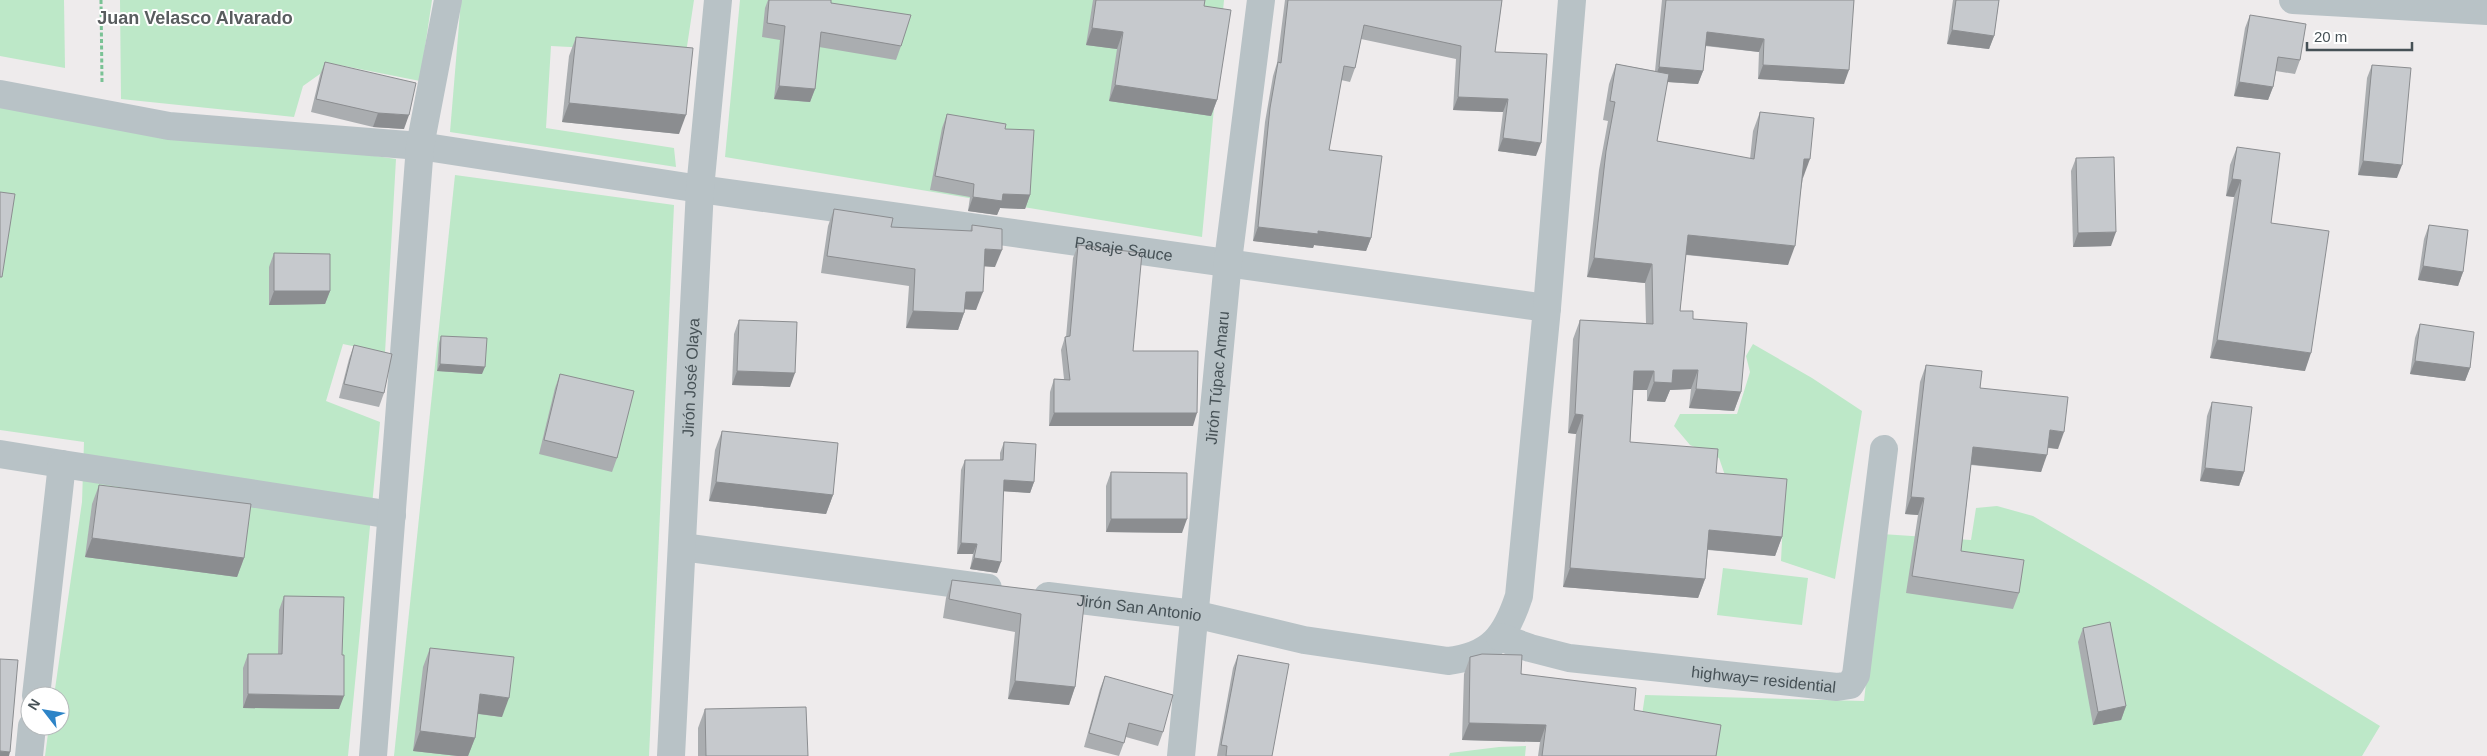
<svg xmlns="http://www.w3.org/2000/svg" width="2487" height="756" viewBox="0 0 2487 756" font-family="Arial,sans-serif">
  <rect width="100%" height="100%" fill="#eeebec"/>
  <g fill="#bde8c8">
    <path d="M0,0H64L65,68L0,56Z"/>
    <path d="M120,0H432L420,81L334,64L303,86L294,117L121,99Z"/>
    <path d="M461,0H694L686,53L551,46L546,128L674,148L676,167L450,132Z"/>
    <path d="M740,0H1224L1202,237L725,157Z"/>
    <path d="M0,102L396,159L385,353L343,344L326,401L380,422L348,756H45L49,726H60V696H54L82,502L84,442L0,430Z"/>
    <path d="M455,175L674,205L649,756H394Z"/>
    <path d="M1753,344L1812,378L1862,411L1835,579L1781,561L1783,520L1728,484L1719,458L1690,445L1674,426L1680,414H1737L1750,372L1746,356Z"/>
    <path d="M1997,506L2033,516L2146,582L2380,726L2362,756H1636L1645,695L1864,701L1882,534L1971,540L1976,508Z"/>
    <path d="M1723,568L1808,578L1802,625L1717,615Z"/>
    <path d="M1526,746L1525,756H1449L1450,753L1499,747Z"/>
  </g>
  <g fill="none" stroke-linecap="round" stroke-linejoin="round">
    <path stroke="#7ac295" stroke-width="3" stroke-dasharray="4 2.5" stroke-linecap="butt" d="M101,0L102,82"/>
    <g stroke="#b8c2c6" stroke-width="28">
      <path d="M2293,0L2487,11"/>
      <path id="s1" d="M0,94L169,126L420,146L700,189L1547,308"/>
      <path d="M0,454L62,464"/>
      <path d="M682,547L988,588"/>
      <path id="s2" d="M1048,596L1194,614L1304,640L1448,661C1491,656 1506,636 1519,596L1547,308L1572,0"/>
      <path id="s3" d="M1500,637L1530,648L1569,658L1837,687L1850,685L1856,675L1884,449"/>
      <path d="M36,696L62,464L392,515"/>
      <path d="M29,756L32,726"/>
      <path d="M373,756L420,146L448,0"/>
      <path id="s4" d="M671,756L700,189L718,0"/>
      <path id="s5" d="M1181,756L1228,261L1261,0"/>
    </g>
  </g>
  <g fill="#aaadb0">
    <path d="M768,0H831V3L901,46L896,60L819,47L815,89L810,102L774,99L780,40L762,37L765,8Z"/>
    <path d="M1093,0H1205L1204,6L1217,100L1211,116L1109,101L1117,49L1086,45Z"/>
    <path d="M1285,0H1502L1495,52L1536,156L1498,151L1503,112L1453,110L1456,59L1361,39L1355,68L1350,82L1341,80L1329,150L1371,238L1366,251L1314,245L1313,248L1253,241L1265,122L1273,76L1277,63Z"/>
    <path d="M1662,0H1854L1844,84L1758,79L1759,52L1705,46L1703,71L1698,84L1667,82L1657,141L1750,159L1753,131L1760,112L1803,178L1788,265L1686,255L1680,311L1693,319L1741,392L1734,411L1689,408L1691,389L1670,390L1665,402L1647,401V390H1633L1630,442L1716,473L1782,537L1775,556L1708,550L1705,579L1698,598L1563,587L1576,434L1568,433L1573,339L1580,320L1646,323L1645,283L1587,277L1599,170L1608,121L1603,120L1609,84L1616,64L1655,71Z"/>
    <path d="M1953,0H1999L1994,36L1989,49L1947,44Z"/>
    <path d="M2250,15L2300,60L2295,74L2276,71L2273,87L2268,100L2234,96L2245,28Z"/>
    <path d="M576,37L679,134L562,122L569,56Z"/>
    <path d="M325,62L404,129L373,127L311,112L320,75Z"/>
    <path d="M2372,65L2397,178L2358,175L2367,78Z"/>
    <path d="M947,114L1005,129L1030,195L1025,209L1000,208L997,215L968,211L970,197L930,190L942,128Z"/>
    <path d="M2237,147L2271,223L2305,371L2210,358L2234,197L2226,196L2230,165Z"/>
    <path d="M2076,158L2111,246L2073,247L2071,171Z"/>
    <path d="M834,209L891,227L970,231L972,225L995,267L984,266L976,310L965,309L964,313L958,330L906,328L909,286L821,273L828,226Z"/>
    <path d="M2429,225L2463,272L2458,286L2418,280L2424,239Z"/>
    <path d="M1078,245L1133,351L1193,426H1049L1050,392L1054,379H1064L1061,350L1065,337H1066L1073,258Z"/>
    <path d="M274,253L330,291L325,304L269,305V267Z"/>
    <path d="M739,320L790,387L732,385L734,334Z"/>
    <path d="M2420,324L2470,368L2465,381L2410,374L2415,338Z"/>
    <path d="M441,336L482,374L437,371L439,343Z"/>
    <path d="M354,345L384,393L379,407L339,398L349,359Z"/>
    <path d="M1926,365L1980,388L2058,449L2048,448L2041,472L1971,465L1961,551L2019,593L2013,609L1906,593L1918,515L1905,514L1920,382Z"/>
    <path d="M560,374L617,458L612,472L539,454L555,388Z"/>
    <path d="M2212,402L2244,472L2239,486L2200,481L2207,416Z"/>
    <path d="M722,431L833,495L826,514L709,501L715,450Z"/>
    <path d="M1004,442L1034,482L1030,493L1003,491L997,573L970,569L973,554H957L961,470L965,460H1000V453Z"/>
    <path d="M1111,472L1182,533L1106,532V486Z"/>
    <path d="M99,485L244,558L237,577L85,557L92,504Z"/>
    <path d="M952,580L1085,596L1075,687L1069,705L1008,699L1015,632L943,618L946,598Z"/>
    <path d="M284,596L342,655L339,709L243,708V668L248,654H278L279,610Z"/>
    <path d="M2083,628L2126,706L2121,720L2093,725L2078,642Z"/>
    <path d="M430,648L502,717L478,714L475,738L468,756H458L413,751L423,667Z"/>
    <path d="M1238,655L1272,756H1217L1233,668Z"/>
    <path d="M1470,657L1634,710L1716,756H1538L1540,742L1462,740L1464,674Z"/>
    <path d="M1105,676L1163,732L1158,746L1126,737L1119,756L1084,747L1100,689Z"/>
    <path d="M705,709L808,756H698V728Z"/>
  </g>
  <g fill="#8b8d90">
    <path d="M1092,28L1123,32L1117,49L1086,45Z"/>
    <path d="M1952,30L1994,36L1989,49L1947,44Z"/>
    <path d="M1707,32L1764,39L1759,52L1702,45Z"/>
    <path d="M1763,65L1849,70L1844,84L1758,79Z"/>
    <path d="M1659,67L1703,71L1698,84L1654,81Z"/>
    <path d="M2239,82L2273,87L2268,100L2234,96Z"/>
    <path d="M1115,85L1217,100L1211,116L1109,101Z"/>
    <path d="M779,86L815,89L810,102L774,99Z"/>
    <path d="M1458,97L1508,99L1503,112L1453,110Z"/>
    <path d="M569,103L686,115L679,134L562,122Z"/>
    <path d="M378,113L409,115L404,129L373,127Z"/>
    <path d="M1503,138L1541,143L1536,156L1498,151Z"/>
    <path d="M1804,159H1810L1803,178H1798Z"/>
    <path d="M2363,161L2402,165L2397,178L2358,175Z"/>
    <path d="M2232,179L2241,180L2234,197L2226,196Z"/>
    <path d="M1003,194L1030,195L1025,209L1000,208L997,215L968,211L973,197Z"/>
    <path d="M1258,227L1318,231L1371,238L1366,251L1314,245L1313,248L1253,241Z"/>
    <path d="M2116,232L2111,246L2073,247L2078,233Z"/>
    <path d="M1688,235L1795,246L1788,265L1681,254Z"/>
    <path d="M985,249L1002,250L995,267L979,266Z"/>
    <path d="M1594,258L1652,264L1645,283L1587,277Z"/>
    <path d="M2423,266L2463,272L2458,286L2418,280Z"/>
    <path d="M274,291H330L325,304L269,305Z"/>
    <path d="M966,292H983L976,310L959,309Z"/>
    <path d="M913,311L964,313L958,330L906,328Z"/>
    <path d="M2217,340L2311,353L2305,371L2210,358Z"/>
    <path d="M2415,361L2470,368L2465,381L2410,374Z"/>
    <path d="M440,364L485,367L482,374L437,371Z"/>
    <path d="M1673,370H1698L1691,389L1670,390L1665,402L1647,401L1654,382Z"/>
    <path d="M737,371L795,373L790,387L732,385Z"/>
    <path d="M1634,371H1654L1647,390H1627Z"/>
    <path d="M1696,389L1741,392L1734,411L1689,408Z"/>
    <path d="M1054,413H1197L1193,426H1049Z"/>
    <path d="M1575,414L1583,415L1576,434L1568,433Z"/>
    <path d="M2050,430L2064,432L2058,449L2044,447Z"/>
    <path d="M1973,447L2047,455L2041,472L1967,464Z"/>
    <path d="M2205,468L2244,472L2239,486L2200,481Z"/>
    <path d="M1004,480L1034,482L1030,493L1000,491Z"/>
    <path d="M716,482L833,495L826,514L709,501Z"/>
    <path d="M1911,497L1924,498L1918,515L1905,514Z"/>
    <path d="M1111,519H1187L1182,533L1106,532Z"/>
    <path d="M1709,530L1782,537L1775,556L1702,549Z"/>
    <path d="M92,538L244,558L237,577L85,557Z"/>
    <path d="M961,543L977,544L973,554H957Z"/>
    <path d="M974,558L1001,562L997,573L970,569Z"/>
    <path d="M1570,568L1705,579L1698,598L1563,587Z"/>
    <path d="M1015,681L1075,687L1069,705L1008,699Z"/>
    <path d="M248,694L344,696L339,709L243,708Z"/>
    <path d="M480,694L509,698L502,717L473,713Z"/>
    <path d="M2126,706L2121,720L2093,725L2098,712Z"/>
    <path d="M1469,723L1546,725L1540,742L1462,740Z"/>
    <path d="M420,731L475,738L468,756H458L413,751Z"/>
    <path d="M0,751L10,752L9,756H0Z"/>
  </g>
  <g fill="#c6c9cd" stroke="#8b8d90">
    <path d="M769,0H831V3L911,15L901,46L821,32L815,89L779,86L785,26L767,23Z"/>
    <path d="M1096,0H1205L1204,6L1231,10L1217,100L1115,85L1123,32L1092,28Z"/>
    <path d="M1288,0H1502L1495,52L1547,54L1541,143L1503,138L1508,99L1458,97L1461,46L1364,25L1355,68L1344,66L1329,150L1382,156L1371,238L1318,231V234L1258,227L1270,108L1278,62L1281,63Z"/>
    <path d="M1666,0H1854L1849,70L1763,65L1764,39L1707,32L1703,71L1659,67Z"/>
    <path d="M1956,0H1999L1994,36L1952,30Z"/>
    <path d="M2250,15L2306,24L2300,60L2278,57L2273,87L2239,82Z"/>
    <path d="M576,37L693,48L686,115L569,103Z"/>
    <path d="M325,62L416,83L409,115L378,113L316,99Z"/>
    <path d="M1616,64L1669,74L1657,141L1754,159L1760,112L1814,118L1810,159H1804L1795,246L1688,235L1680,311H1693V319L1747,323L1741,392L1696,389L1698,370H1673L1672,383L1654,382V371H1634L1630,442L1718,449L1716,473L1787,479L1782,537L1709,530L1705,579L1570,568L1583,415L1575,414L1580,320L1653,324L1652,264L1594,258L1606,151L1615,102L1610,101Z"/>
    <path d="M2372,65L2411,68L2402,165L2363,161Z"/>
    <path d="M947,114L1006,124L1005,129L1034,130L1030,195L1003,194L1002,201L973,197L974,184L935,176Z"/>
    <path d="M2237,147L2280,153L2271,223L2329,231L2311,353L2217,340L2241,180L2232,179Z"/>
    <path d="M2114,157L2116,232L2078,233L2076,158Z"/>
    <path d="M0,192L15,194L2,277H0Z"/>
    <path d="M834,209L893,218L891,227L972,231V225L1002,229V250L985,249L983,292H966L964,313L913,311L915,269L827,256Z"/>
    <path d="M2429,225L2468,230L2463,272L2423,266Z"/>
    <path d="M1078,245L1142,253L1133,351H1198L1197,413H1054V379L1070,380L1065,337L1070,336Z"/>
    <path d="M274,253L330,254V291H274Z"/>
    <path d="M739,320L797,322L795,373L737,371Z"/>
    <path d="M2420,324L2474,332L2470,368L2415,361Z"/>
    <path d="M441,336L487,338L485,367L440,364Z"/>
    <path d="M354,345L392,354L384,393L344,384Z"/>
    <path d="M1926,365L1982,371L1980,388L2068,397L2064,432L2050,430L2047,455L1973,447L1961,551L2024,560L2019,593L1912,576L1924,498L1911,497Z"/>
    <path d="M560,374L634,391L617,458L544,440Z"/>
    <path d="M2212,402L2252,407L2244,472L2205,468Z"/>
    <path d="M722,431L838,443L833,495L716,482Z"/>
    <path d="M1004,442L1036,444L1034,482L1004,480L1001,562L974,558L977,544L961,543L965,460H1003Z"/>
    <path d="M1111,472L1187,473V519H1111Z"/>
    <path d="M99,485L251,504L244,558L92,538Z"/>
    <path d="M952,580L1085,596L1075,687L1015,681L1021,614L949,599Z"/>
    <path d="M284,596L344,597L342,655H344V696L248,694V654H282Z"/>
    <path d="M2110,622L2126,706L2098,712L2083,628Z"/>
    <path d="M430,648L514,657L509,698L480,694L475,738L420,731Z"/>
    <path d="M1482,654L1522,655L1521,674L1636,688L1634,710L1721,725L1716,756H1542L1546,725L1469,723L1470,657Z"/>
    <path d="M1238,655L1289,664L1272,756H1226L1227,746L1221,745Z"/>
    <path d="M0,659L18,660L10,752L0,751Z"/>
    <path d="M1105,676L1173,695L1163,732L1129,723L1124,743L1089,733Z"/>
    <path d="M806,707L808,756H706L705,709Z"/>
  </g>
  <g text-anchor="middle" stroke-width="4" stroke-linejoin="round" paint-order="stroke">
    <g font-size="16" fill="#465156" stroke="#fff">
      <text dy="6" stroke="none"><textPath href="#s1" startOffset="1135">Pasaje Sauce</textPath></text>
      <text dy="6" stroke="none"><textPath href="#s4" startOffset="379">Jirón José Olaya</textPath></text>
      <text dy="6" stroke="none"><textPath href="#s5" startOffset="380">Jirón Túpac Amaru</textPath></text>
      <text dy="6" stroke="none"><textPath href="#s2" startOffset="92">Jirón San Antonio</textPath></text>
      <text dy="6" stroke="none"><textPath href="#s3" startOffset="268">highway= residential</textPath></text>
    </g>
    <g font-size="18" font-weight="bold" fill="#595d5f" stroke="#fff">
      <text x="195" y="24">Juan Velasco Alvarado</text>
    </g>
  </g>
  <g transform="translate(45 711) rotate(301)"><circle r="24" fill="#ffffff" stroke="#b5b9bb"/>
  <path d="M0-4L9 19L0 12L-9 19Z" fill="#2d84c7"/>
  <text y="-8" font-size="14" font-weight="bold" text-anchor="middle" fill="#465156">N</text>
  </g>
  <path d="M2307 42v8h105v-8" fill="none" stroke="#465156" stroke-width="2.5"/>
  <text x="2314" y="42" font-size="15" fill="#465156" stroke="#ffffff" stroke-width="4" paint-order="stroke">20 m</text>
</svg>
